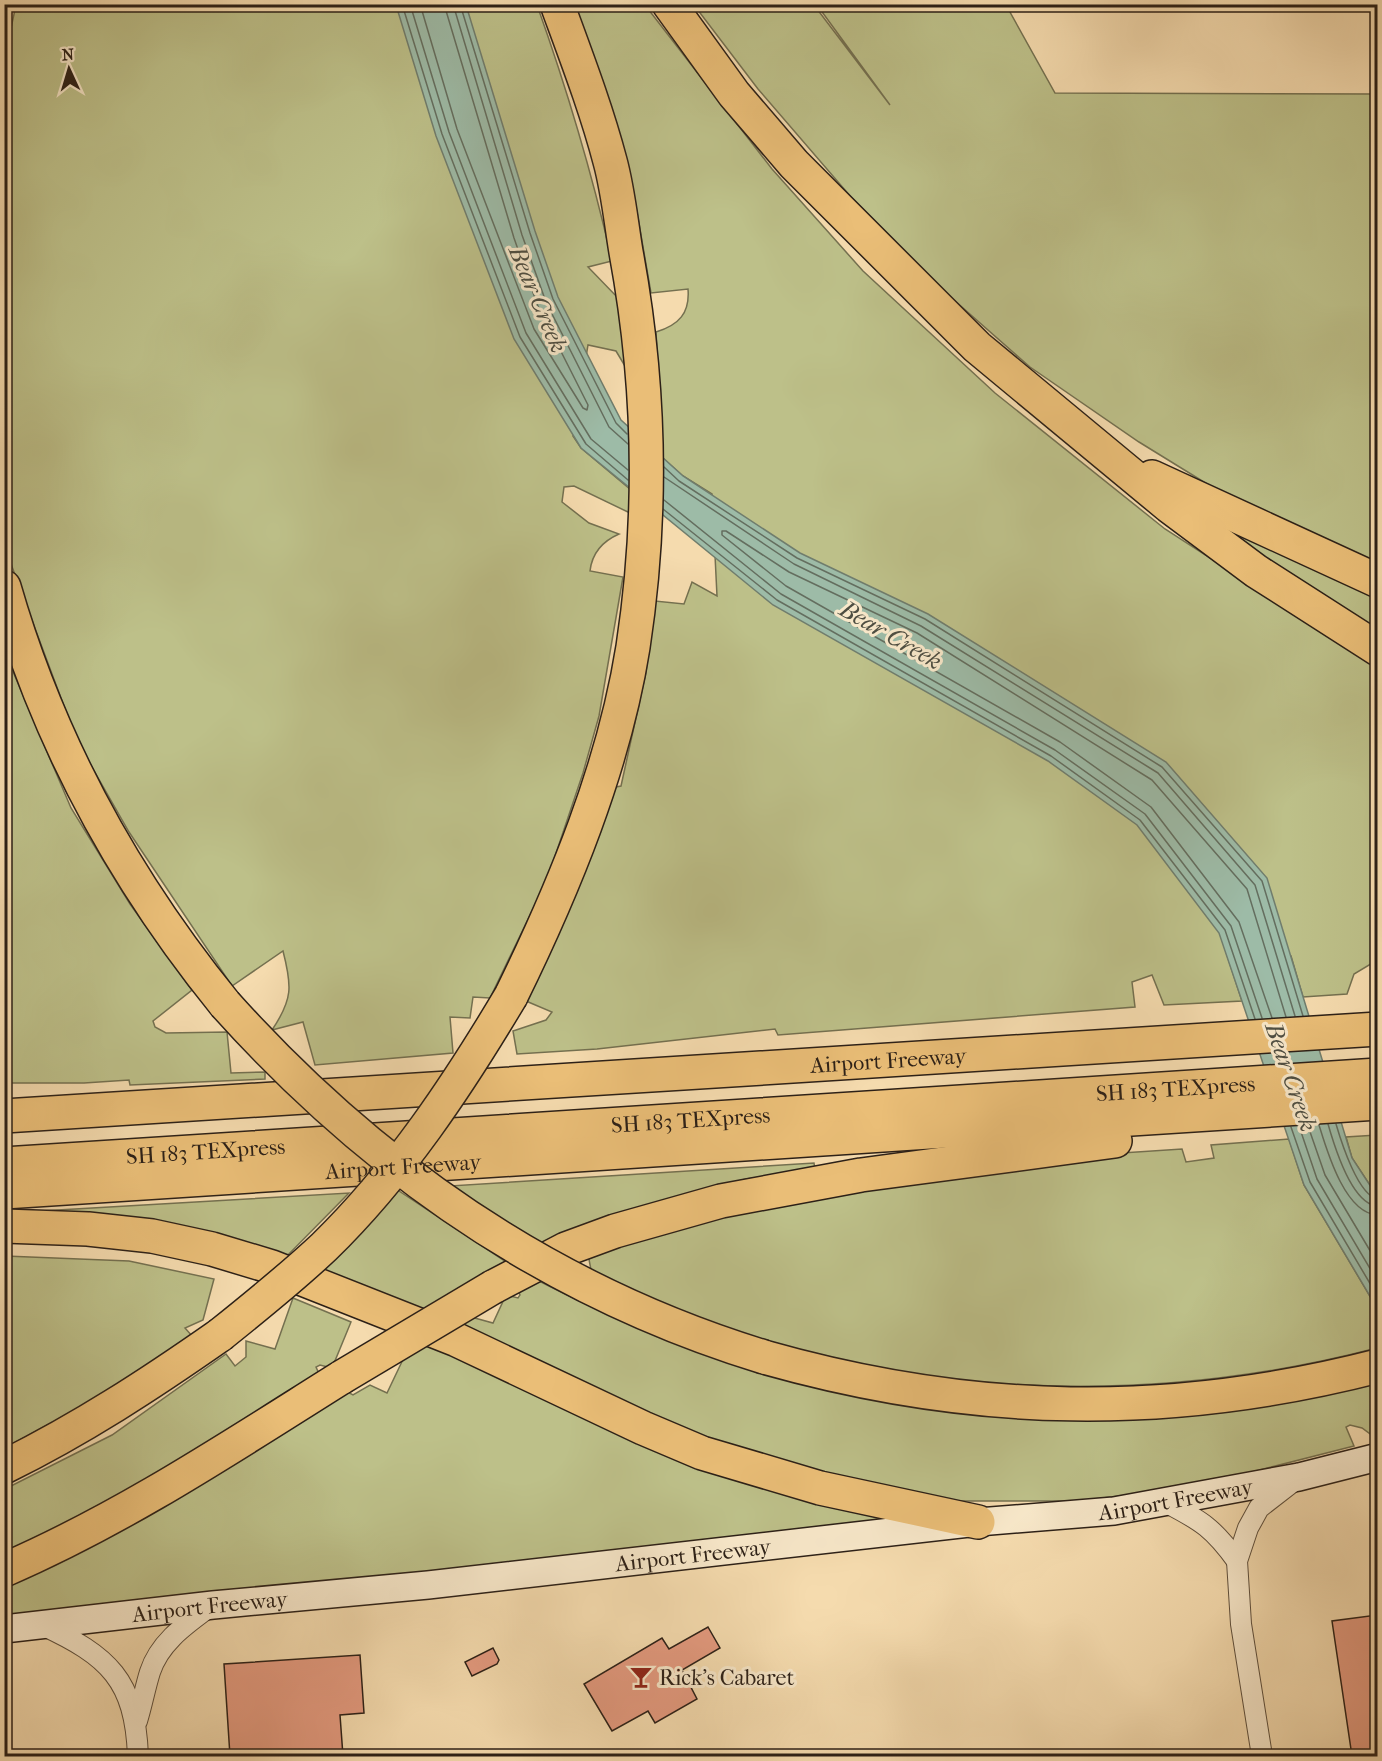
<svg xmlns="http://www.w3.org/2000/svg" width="1382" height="1761" viewBox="0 0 1382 1761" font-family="'IM FELL French Canon',serif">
  <rect width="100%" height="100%" fill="#f5dbae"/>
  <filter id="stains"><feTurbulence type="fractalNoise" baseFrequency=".00333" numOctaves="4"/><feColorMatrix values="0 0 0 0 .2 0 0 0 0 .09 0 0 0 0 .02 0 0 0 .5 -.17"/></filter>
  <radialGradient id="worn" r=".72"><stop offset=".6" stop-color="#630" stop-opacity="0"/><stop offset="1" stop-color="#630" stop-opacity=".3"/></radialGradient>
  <g fill="#bdc089" stroke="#747050" stroke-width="1.5">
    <path d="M16,5H537C567,89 592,173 612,261L588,267L619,299L625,366L616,351L588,345L573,436L581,448L631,490L630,513L574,486L564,487L562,502L589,523L619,534C603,541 592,553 590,571L623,577L599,716L583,773L547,880L490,998L473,997L470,1018L450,1017L453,1053L315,1065L303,1022L272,1030C293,999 292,986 283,951L232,986L129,832L77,741L11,564L5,529L4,60Z"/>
    <path d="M574,5H645L772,169L863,271L995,393L1165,529L1377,666V991L1374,962L1354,974L1347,994L1303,997L1291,956L1226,952L1242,1001L1164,1005L1152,975L1132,982L1135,1007L778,1035L775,1029L597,1049L517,1054L513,1031L546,1020L552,1012L526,1001L598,837L616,787L621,786L646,672L655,601L684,604L692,582L717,596L712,494L683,476L663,458L656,332C679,325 690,313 688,289L651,293L633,189L614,118Z"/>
    <path d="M694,5H814L890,105L817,5H1006L1055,93L1377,94V565L1225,495L1139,442L1030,367L946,293L851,197L758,89Z"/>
    <path d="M1194,506L1377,594V629L1247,547Z"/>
    <path d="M4,641L14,674L71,808L130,904L192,990L153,1021L155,1027L166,1033L227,1032L231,1073L265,1072V1079L130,1085L129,1080L84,1083H5Z"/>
    <path d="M1377,1135V1196L1352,1158L1346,1137Z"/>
    <path d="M1289,1139L1304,1185L1377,1308V1348C1118,1415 831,1397 591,1270L588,1254L667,1225L1061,1157L1182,1149L1186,1162L1214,1158L1211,1145Z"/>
    <path d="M814,1163L815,1169L746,1179L682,1195L636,1209L544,1246L449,1186Z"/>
    <path d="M396,1189L509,1264L421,1316L319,1272Z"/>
    <path d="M349,1193L282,1261L23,1212Z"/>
    <path d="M5,1256L129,1261L214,1279L203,1320L185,1328L193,1337L112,1390L5,1448Z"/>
    <path d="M537,1280C771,1400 1024,1450 1285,1403C1316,1397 1347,1388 1377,1381V1439L1362,1428L1350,1425L1346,1427L1354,1446L1248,1473L1146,1493L1076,1501H955L795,1476L444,1328L464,1315L493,1323L506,1295L518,1298L520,1295L518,1290Z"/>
    <path d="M293,1298L351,1322L332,1368L320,1365L316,1367L321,1378L227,1436L5,1560V1489L112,1435L226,1354L235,1366L246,1357V1341L275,1349Z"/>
    <path d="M423,1340L903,1522L5,1619V1584L344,1390L353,1395L370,1385L387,1393L408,1349Z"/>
  </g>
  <path fill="#9dbba7" stroke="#707d6d" stroke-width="1.5" d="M396,5H466L535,231L558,297L621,420L683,476L800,553L928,614L1166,762L1267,878L1352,1158L1377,1196V1308L1304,1185L1219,933L1137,825L1048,761L773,605L581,448L514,339L436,136Z"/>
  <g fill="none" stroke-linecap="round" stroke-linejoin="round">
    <g stroke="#646e5f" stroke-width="1.5">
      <path d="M402,4L442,134L520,337L586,444L628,480"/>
      <path d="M410,4L449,132L526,333L591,439L628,470"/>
      <path d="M420,4L457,129L534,329L583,408L587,410L588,405L537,304L514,238L444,4"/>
      <path d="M453,4L522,235L546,302L609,427L628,444"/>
      <path d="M460,4L530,233L553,299L616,423L627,434"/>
      <path d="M664,467L679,481L797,558L925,619L1162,767L1262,881L1303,1016"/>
      <path d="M664,477L794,564L921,626L1158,773L1255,885L1295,1016"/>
      <path d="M664,500L781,594L1055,750L1145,814L1231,926L1262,1018"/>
      <path d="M663,509L777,600L1051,756L1140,820L1225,930L1255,1019"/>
      <path d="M1272,1018L1239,922L1151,807L1060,742L786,586L722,535V531H726L789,572L917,633L1152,780L1247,889L1286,1017"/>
      <path d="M1328,1124C1334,1145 1352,1205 1378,1206"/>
      <path d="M1336,1124C1341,1141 1358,1196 1378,1199"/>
      <path d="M1319,1125C1327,1151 1345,1214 1378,1215"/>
      <path d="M1299,1126L1317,1179L1378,1282"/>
      <path d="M1308,1126L1325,1175L1378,1264"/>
      <path d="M1291,1127L1310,1182L1378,1297"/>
    </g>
  </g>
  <g fill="#e49a7f" stroke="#2c2017" stroke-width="1.5">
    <path d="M1377,1615V1756H1352L1332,1621Z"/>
    <path d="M708,1627L720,1648L682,1670L697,1699L655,1723L648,1711L612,1731L584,1684L662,1638L669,1649Z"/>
    <path d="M493,1648L499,1660L497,1664L472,1676L465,1662Z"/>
    <path d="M360,1655L364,1713L340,1715L343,1756H230L224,1664Z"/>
  </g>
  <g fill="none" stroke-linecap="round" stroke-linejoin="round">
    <g stroke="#5e4f3d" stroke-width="22">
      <g id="minor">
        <path d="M1167,1503C1202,1521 1214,1529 1237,1561"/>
        <path d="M42,1625C109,1656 135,1680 138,1756"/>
        <path d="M137,1721C142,1705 145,1688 150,1672C160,1641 188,1623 212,1605"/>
        <path d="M1262,1756L1241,1624L1237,1561L1248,1528L1259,1508L1295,1480"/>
      </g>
    </g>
    <g stroke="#2c2017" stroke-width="30">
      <g id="secondary">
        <path id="s1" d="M4,1629L213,1605L428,1585L978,1522L1114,1511L1299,1477L1378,1457"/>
      </g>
    </g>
    <g stroke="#2c2017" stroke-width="36">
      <g id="motorway">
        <path d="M669,4L734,94L794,164L977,347L1169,506L1256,571L1378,649"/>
        <path d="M1152,477L1378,581"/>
        <path d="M4,587C48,740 125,881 225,1004"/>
        <path d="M511,996C564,888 614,767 633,647C653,516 650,382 626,252C621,222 618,190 610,161C596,108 576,56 557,4"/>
        <path id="s2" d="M4,1116L1378,1029"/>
        <path id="s3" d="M4,1164L1378,1075"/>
        <path id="s4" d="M4,1192L1378,1103"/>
        <path d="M4,1226L88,1229L152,1236L212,1249L272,1267L457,1340L643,1428L702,1453L820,1488L978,1522"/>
        <path d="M493,1287L566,1249L615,1231L721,1201L861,1175L1115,1141"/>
        <path d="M764,1357C972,1416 1168,1420 1378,1366"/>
        <path d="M4,1467C81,1429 150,1384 220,1335"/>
        <path d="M4,1570C124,1518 232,1446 342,1377"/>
      </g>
    </g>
    <use href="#minor" stroke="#f8e8ca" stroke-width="20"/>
    <use href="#secondary" stroke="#f8e8ca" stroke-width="27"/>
    <use href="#motorway" stroke="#eabe77" stroke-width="33"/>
    <g stroke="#2c2017" stroke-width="36" stroke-linecap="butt">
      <g id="motorway-bridge">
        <path d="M225,1004C373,1169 551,1292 764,1357"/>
        <path d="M220,1335C255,1307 291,1278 324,1247C399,1174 458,1085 511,996"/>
        <path d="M342,1377L493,1287"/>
      </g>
    </g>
    <use href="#motorway-bridge" stroke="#eabe77" stroke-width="33"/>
  </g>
  <defs>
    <g id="bar-bare" transform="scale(1.8)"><path d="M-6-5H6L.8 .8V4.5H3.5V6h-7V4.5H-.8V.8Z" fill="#8f2418" stroke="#f8e8ca" stroke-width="2.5" paint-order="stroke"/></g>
  </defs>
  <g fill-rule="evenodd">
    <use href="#bar-bare" x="641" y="1677"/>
  </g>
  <g text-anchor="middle" stroke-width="6" stroke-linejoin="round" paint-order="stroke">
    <g font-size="22" fill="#2c2017" stroke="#f8e8ca">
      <text dy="8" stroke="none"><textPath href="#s2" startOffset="886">Airport Freeway</textPath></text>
      <text dy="8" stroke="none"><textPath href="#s3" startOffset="1174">SH 183 TEXpress</textPath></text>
      <text dy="8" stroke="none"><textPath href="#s3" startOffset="688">SH 183 TEXpress</textPath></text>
      <text dy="8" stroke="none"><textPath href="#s3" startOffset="202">SH 183 TEXpress</textPath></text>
      <text dy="8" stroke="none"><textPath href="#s4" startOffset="400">Airport Freeway</textPath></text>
      <text dy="8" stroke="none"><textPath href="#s1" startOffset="1179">Airport Freeway</textPath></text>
      <text dy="8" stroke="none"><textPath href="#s1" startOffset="693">Airport Freeway</textPath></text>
      <text dy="8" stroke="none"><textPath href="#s1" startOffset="207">Airport Freeway</textPath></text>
    </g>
    <g font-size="22" fill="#2c2017" stroke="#f8e8ca" text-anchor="start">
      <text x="659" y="1685">Rick's Cabaret</text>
    </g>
    <g font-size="24" font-style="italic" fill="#4e4e42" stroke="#f8e8ca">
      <text transform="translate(538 299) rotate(67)" y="8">Bear Creek</text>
      <text transform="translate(891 635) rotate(30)" y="8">Bear Creek</text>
      <text transform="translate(1291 1077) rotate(71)" y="8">Bear Creek</text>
    </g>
  </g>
  <rect width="1382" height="1761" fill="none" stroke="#f5dbae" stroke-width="24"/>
  <rect x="6" y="6" width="1370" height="1749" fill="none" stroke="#2c2017" stroke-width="3"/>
  <rect x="12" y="12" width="1358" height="1737" fill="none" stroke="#2c2017" stroke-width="1.5"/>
  <g transform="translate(69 69) rotate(356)" stroke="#f8e8ca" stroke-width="4.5" paint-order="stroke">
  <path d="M0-4.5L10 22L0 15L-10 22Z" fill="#2c2017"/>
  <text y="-9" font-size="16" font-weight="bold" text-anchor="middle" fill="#2c2017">N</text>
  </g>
  <rect width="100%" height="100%" filter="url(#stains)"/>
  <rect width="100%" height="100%" fill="url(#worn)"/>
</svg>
